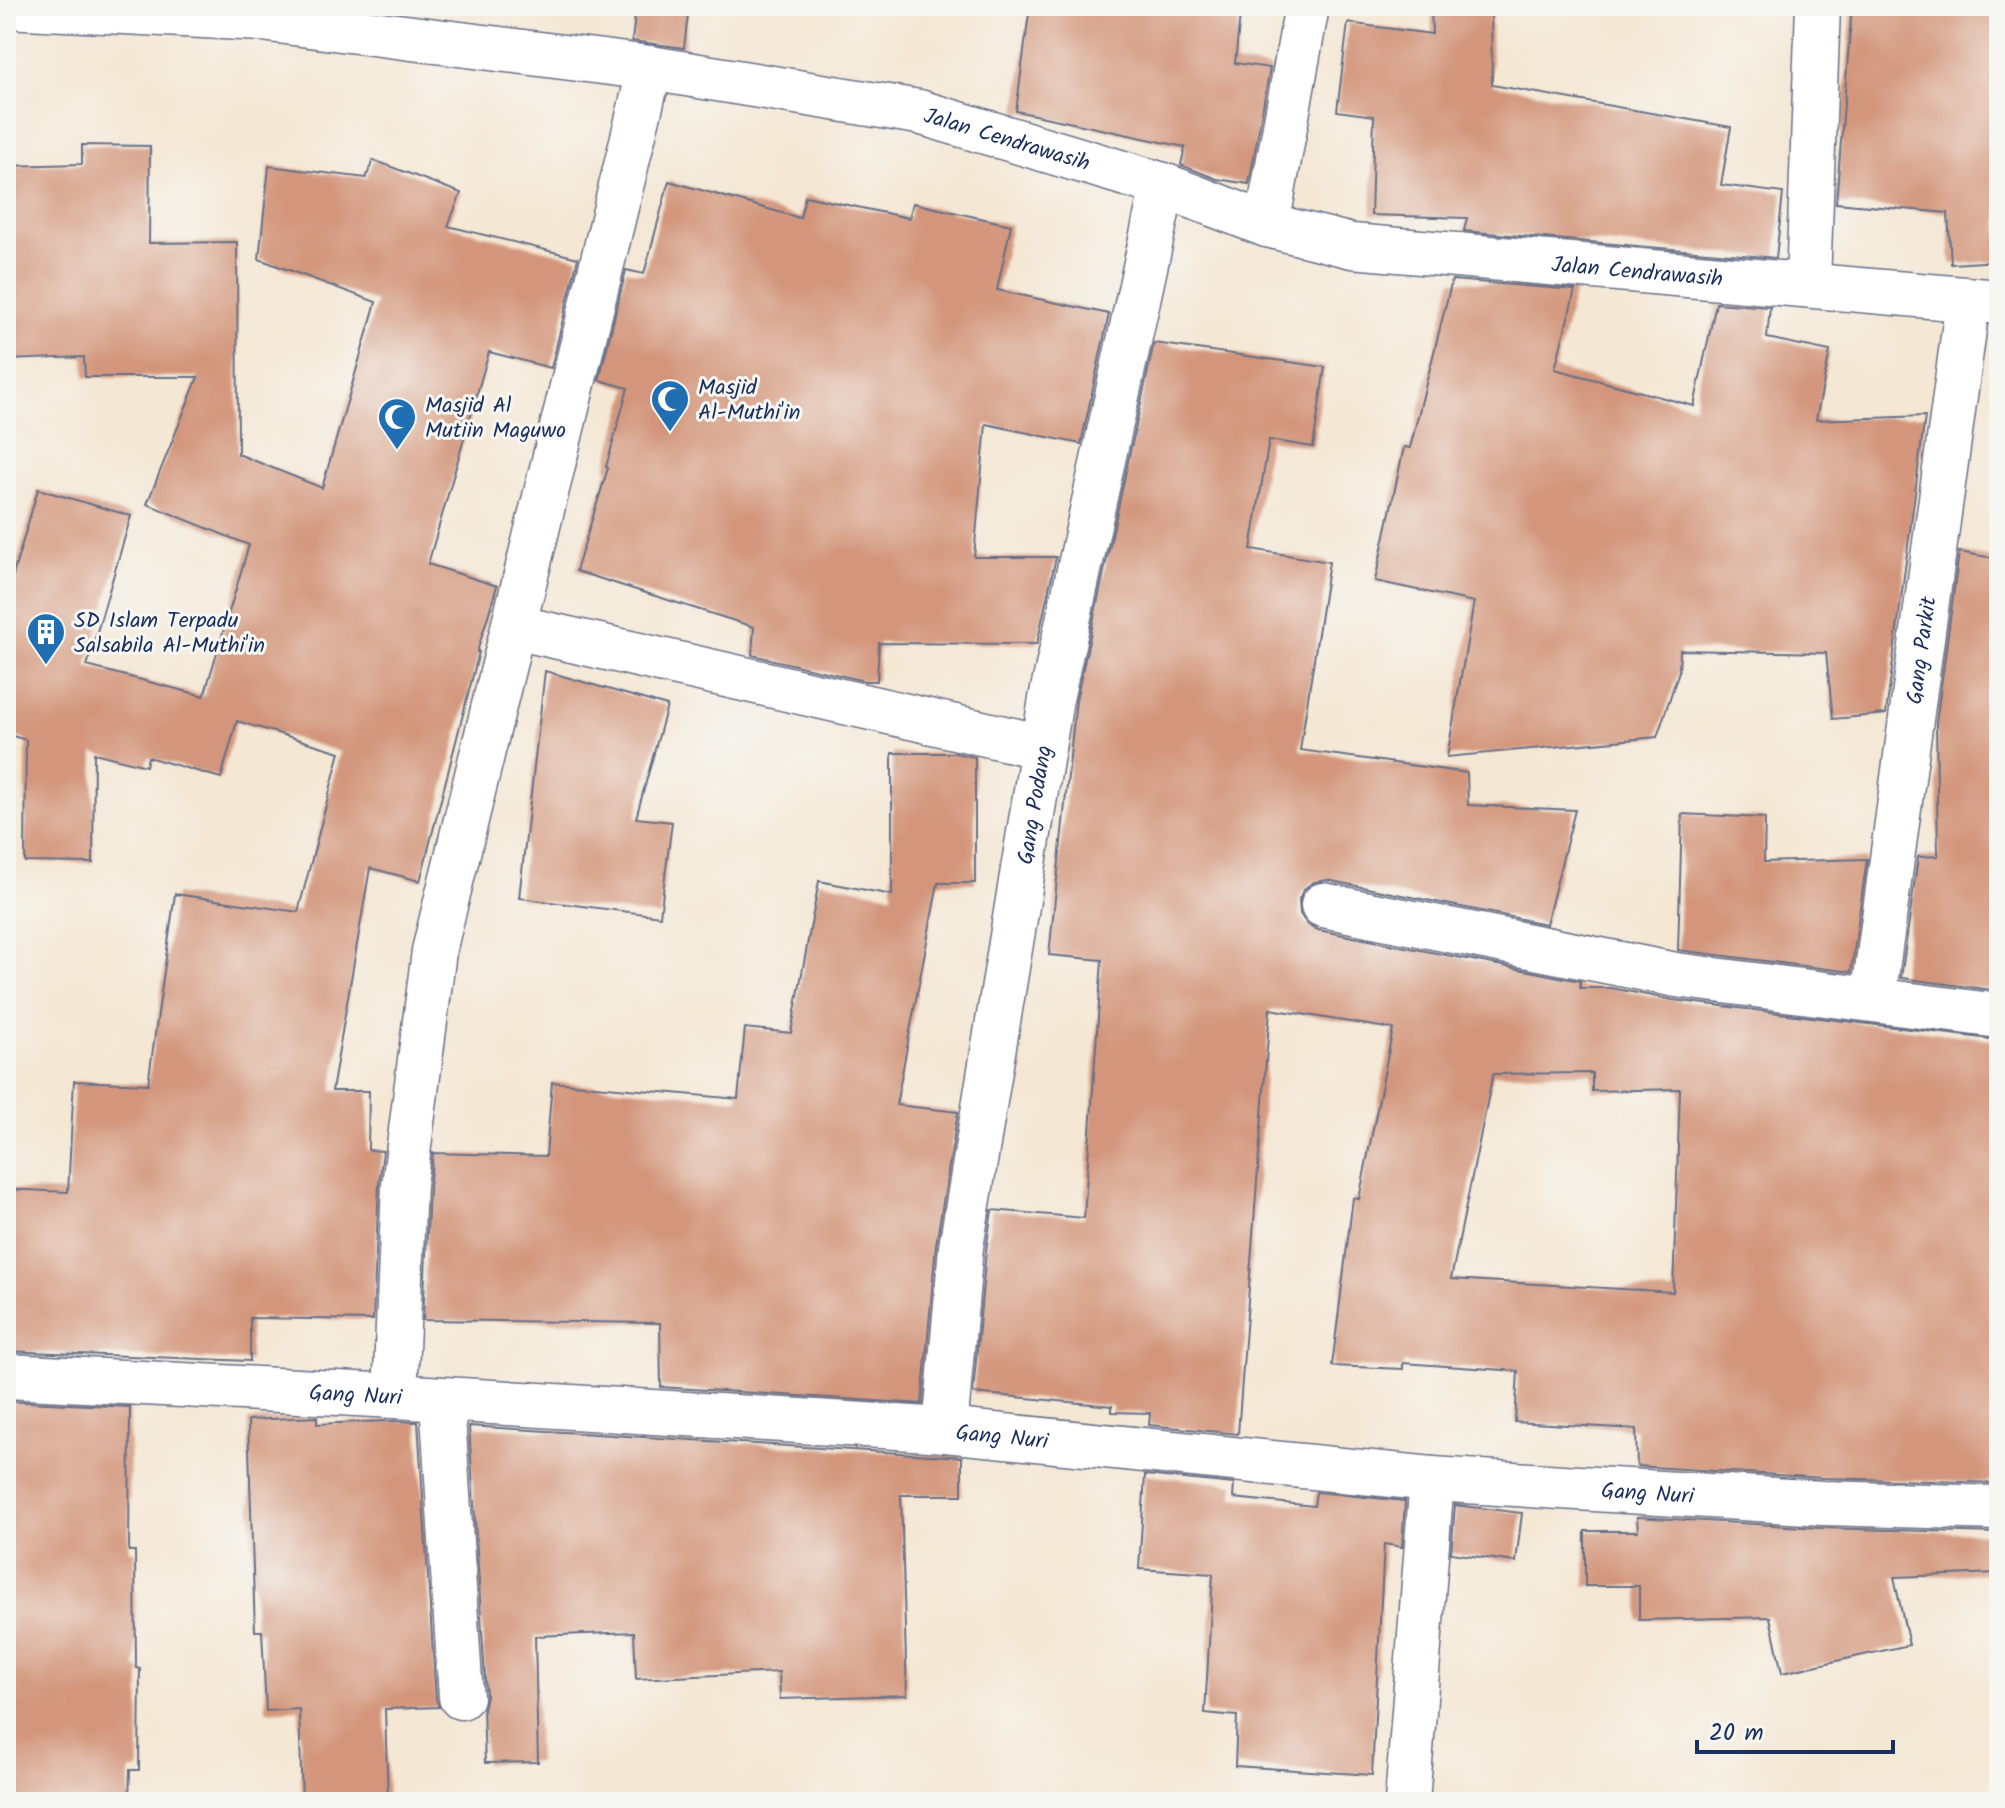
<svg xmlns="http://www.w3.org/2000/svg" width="2005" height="1808" viewBox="0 0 2005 1808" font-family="Kalam,sans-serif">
  <rect width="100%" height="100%" fill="#f6f6f2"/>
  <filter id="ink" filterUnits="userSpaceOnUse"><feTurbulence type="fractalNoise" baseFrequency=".0125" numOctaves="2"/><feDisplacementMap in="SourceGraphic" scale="16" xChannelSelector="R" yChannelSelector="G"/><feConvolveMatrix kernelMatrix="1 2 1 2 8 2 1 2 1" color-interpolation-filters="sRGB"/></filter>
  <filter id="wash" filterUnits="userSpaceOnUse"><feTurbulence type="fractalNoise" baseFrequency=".006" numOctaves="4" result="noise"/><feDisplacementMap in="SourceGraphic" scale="32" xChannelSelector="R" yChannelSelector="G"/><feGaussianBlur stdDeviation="1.8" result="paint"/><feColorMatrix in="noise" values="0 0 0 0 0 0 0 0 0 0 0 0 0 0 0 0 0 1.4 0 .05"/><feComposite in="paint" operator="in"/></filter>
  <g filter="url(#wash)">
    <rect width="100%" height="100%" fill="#f4e7d4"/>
    <g id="blocks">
      <g fill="#d3967c" fill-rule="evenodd">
        <path d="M636,6H689L684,48L632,41Z"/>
        <path d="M1030,6H1241L1235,63L1270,68L1249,184L1217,179L1181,165L1185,147L1016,111Z"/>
        <path d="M1431,6H1491L1492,85L1731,127L1721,185L1783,193L1776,258L1464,231L1467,218L1371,215L1374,116L1337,111L1348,23L1432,34Z"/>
        <path d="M1852,6H1999V261L1951,264L1948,213L1836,203Z"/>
        <path d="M82,145L150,146L149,243L237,242L238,454L322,488L376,302L259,259L269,166L366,178L373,160L461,193L448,226L578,258L551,368L489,352L428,564L497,586L477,652H479L420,881L370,868L332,1091H369L368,1150L383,1151L379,1184L373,1320L250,1318V1361L6,1351V1189L68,1192L74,1081L148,1084L175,894L298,912L340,752L237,721L221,778L148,757L146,766L94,753L93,863L25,862L26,740L6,734V599L38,489L131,516L87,666L204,696L249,545L147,504L198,377H85L84,357L6,360V166L82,164Z"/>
        <path d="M669,181L800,218L805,196L909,218L913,203L1011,225L997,290L1109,314L1081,444L986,424L974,557H1056L1037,644L879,643L877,681H865L752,655L754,627L576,571L608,468L606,467L628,388L599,380L626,270L644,274Z"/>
        <path d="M1452,280L1575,290L1555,369L1694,406L1716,303L1770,307L1767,338L1830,351L1816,420L1925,416L1886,714L1833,719L1826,653L1680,650L1679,671L1657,737L1447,757L1474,602L1375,581L1404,447L1410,448Z"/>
        <path d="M1154,343L1325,367L1313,447L1269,440L1251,549L1329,562L1300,750L1467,773L1468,805L1575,810L1546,924L1327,880L1314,882L1304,889L1299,899L1300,914L1307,924L1318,930L1580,981V988H1611L1673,1000L1999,1040V1483L1824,1478L1637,1466L1636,1429L1515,1422L1518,1371L1403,1363V1369L1332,1366L1353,1198L1359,1199L1393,1029L1270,1009L1238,1434L1149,1425L1150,1413L1112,1412V1406L973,1393L986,1250L992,1210L1084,1218L1102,960L1049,955L1076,700ZM1592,1073V1091L1680,1089L1673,1292L1451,1279L1493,1074Z"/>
        <path d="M1959,552L1999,559V991L1901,978L1918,857L1938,856L1936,723Z"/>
        <path d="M545,671L667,706L636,818L672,822L660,916L519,898Z"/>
        <path d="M892,753H955L975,757V883H938L896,1105L958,1112L936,1245L922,1404L661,1387L660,1323L423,1320L429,1187L433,1153L546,1156L552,1082L738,1099L745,1028L791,1033L819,881L892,895Z"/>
        <path d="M1682,814L1765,818L1764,862L1867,859L1851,972L1678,950Z"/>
        <path d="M6,1401L130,1407L129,1551H135L136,1668L140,1669L139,1770H130L129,1802H6Z"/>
        <path d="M317,1417V1424L385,1421L418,1422L436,1699L439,1707L385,1709L388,1802H302L299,1709L266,1711L262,1631H255L248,1420Z"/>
        <path d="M469,1426L962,1457V1495H901L907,1695L780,1699L779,1672L636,1679L634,1632L535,1636L538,1762L485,1763L483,1708L486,1695Z"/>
        <path d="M1145,1475L1234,1484L1233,1498L1314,1506L1316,1492L1405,1501L1402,1547L1384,1544L1372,1775L1235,1766L1237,1716L1205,1713L1213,1574L1139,1569Z"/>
        <path d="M1455,1505L1522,1513L1516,1562L1451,1553Z"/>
        <path d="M1637,1517L1821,1528L1999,1533V1573L1894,1577L1909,1645L1782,1673L1770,1617L1639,1620V1586H1585V1531H1638Z"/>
      </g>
    </g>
  </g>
  <g filter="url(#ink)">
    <use href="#blocks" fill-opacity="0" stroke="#676f87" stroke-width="2"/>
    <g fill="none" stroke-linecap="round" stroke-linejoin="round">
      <g stroke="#676f87" stroke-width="47">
        <g id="minor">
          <path id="s1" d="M6,6L262,19L650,68L919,112L1163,185L1267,225L1352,246L1999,302"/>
          <path d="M1267,225L1307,6"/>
          <path d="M1808,284L1818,6"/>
          <path d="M515,627L1043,747"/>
          <path d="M1323,905L1676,975L1999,1016"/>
          <path id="s2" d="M1873,999L1968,300"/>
          <path id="s3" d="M6,1376L395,1396L945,1430L1432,1479L1823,1503L1999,1508"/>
          <path d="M395,1396L404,1185L434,951L650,68"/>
          <path d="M442,1400L461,1697"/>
          <path id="s4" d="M945,1430L961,1247L1051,699L1163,185"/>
          <path d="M1407,1802L1432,1479"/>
        </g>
      </g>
      <use href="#minor" stroke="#fff" stroke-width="44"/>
    </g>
  </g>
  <defs>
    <g id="mosque-pin" transform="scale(2)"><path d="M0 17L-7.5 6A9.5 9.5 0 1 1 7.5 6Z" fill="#1f6fb2" stroke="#f6f6f2"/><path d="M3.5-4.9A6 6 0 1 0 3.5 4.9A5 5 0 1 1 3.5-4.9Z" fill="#fff"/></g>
    <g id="building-pin" transform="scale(2)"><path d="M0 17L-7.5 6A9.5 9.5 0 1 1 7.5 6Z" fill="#1f6fb2" stroke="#f6f6f2"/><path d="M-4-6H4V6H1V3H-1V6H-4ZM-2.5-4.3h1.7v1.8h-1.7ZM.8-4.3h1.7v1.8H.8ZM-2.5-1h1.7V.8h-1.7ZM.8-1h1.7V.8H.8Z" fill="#fff"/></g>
  </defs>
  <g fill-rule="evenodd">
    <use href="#mosque-pin" x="670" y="399"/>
    <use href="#mosque-pin" x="397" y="417"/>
    <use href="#building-pin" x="46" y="632"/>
  </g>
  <g text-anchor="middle" stroke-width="6" stroke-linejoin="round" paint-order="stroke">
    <g font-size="22" fill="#1b2f5e" stroke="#f6f6f2">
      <text dy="8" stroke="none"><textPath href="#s1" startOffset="1012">Jalan Cendrawasih</textPath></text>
      <text dy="8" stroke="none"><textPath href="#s1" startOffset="1660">Jalan Cendrawasih</textPath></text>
      <text dy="8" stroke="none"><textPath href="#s2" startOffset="352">Gang Parkit</textPath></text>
      <text dy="8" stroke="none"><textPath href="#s4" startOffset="632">Gang Podang</textPath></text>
      <text dy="8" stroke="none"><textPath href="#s3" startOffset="350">Gang Nuri</textPath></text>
      <text dy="8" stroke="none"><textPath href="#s3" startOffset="998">Gang Nuri</textPath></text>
      <text dy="8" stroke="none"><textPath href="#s3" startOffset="1646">Gang Nuri</textPath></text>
    </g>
    <g font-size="22" fill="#1b2f5e" stroke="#f6f6f2" text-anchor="start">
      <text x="698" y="394">Masjid<tspan x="698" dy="25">Al-Muthi'in</tspan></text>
      <text x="425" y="412">Masjid Al<tspan x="425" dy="25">Mutiin Maguwo</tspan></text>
      <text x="74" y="627">SD Islam Terpadu<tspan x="74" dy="25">Salsabila Al-Muthi'in</tspan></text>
    </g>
  </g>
  <rect width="2005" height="1808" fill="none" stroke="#f6f6f2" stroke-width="32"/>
  <path d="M1697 1740v12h196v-12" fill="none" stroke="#1b2f5e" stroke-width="4"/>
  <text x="1709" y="1740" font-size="24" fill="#1b2f5e" stroke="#f6f6f2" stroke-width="6" paint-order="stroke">20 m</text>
</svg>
